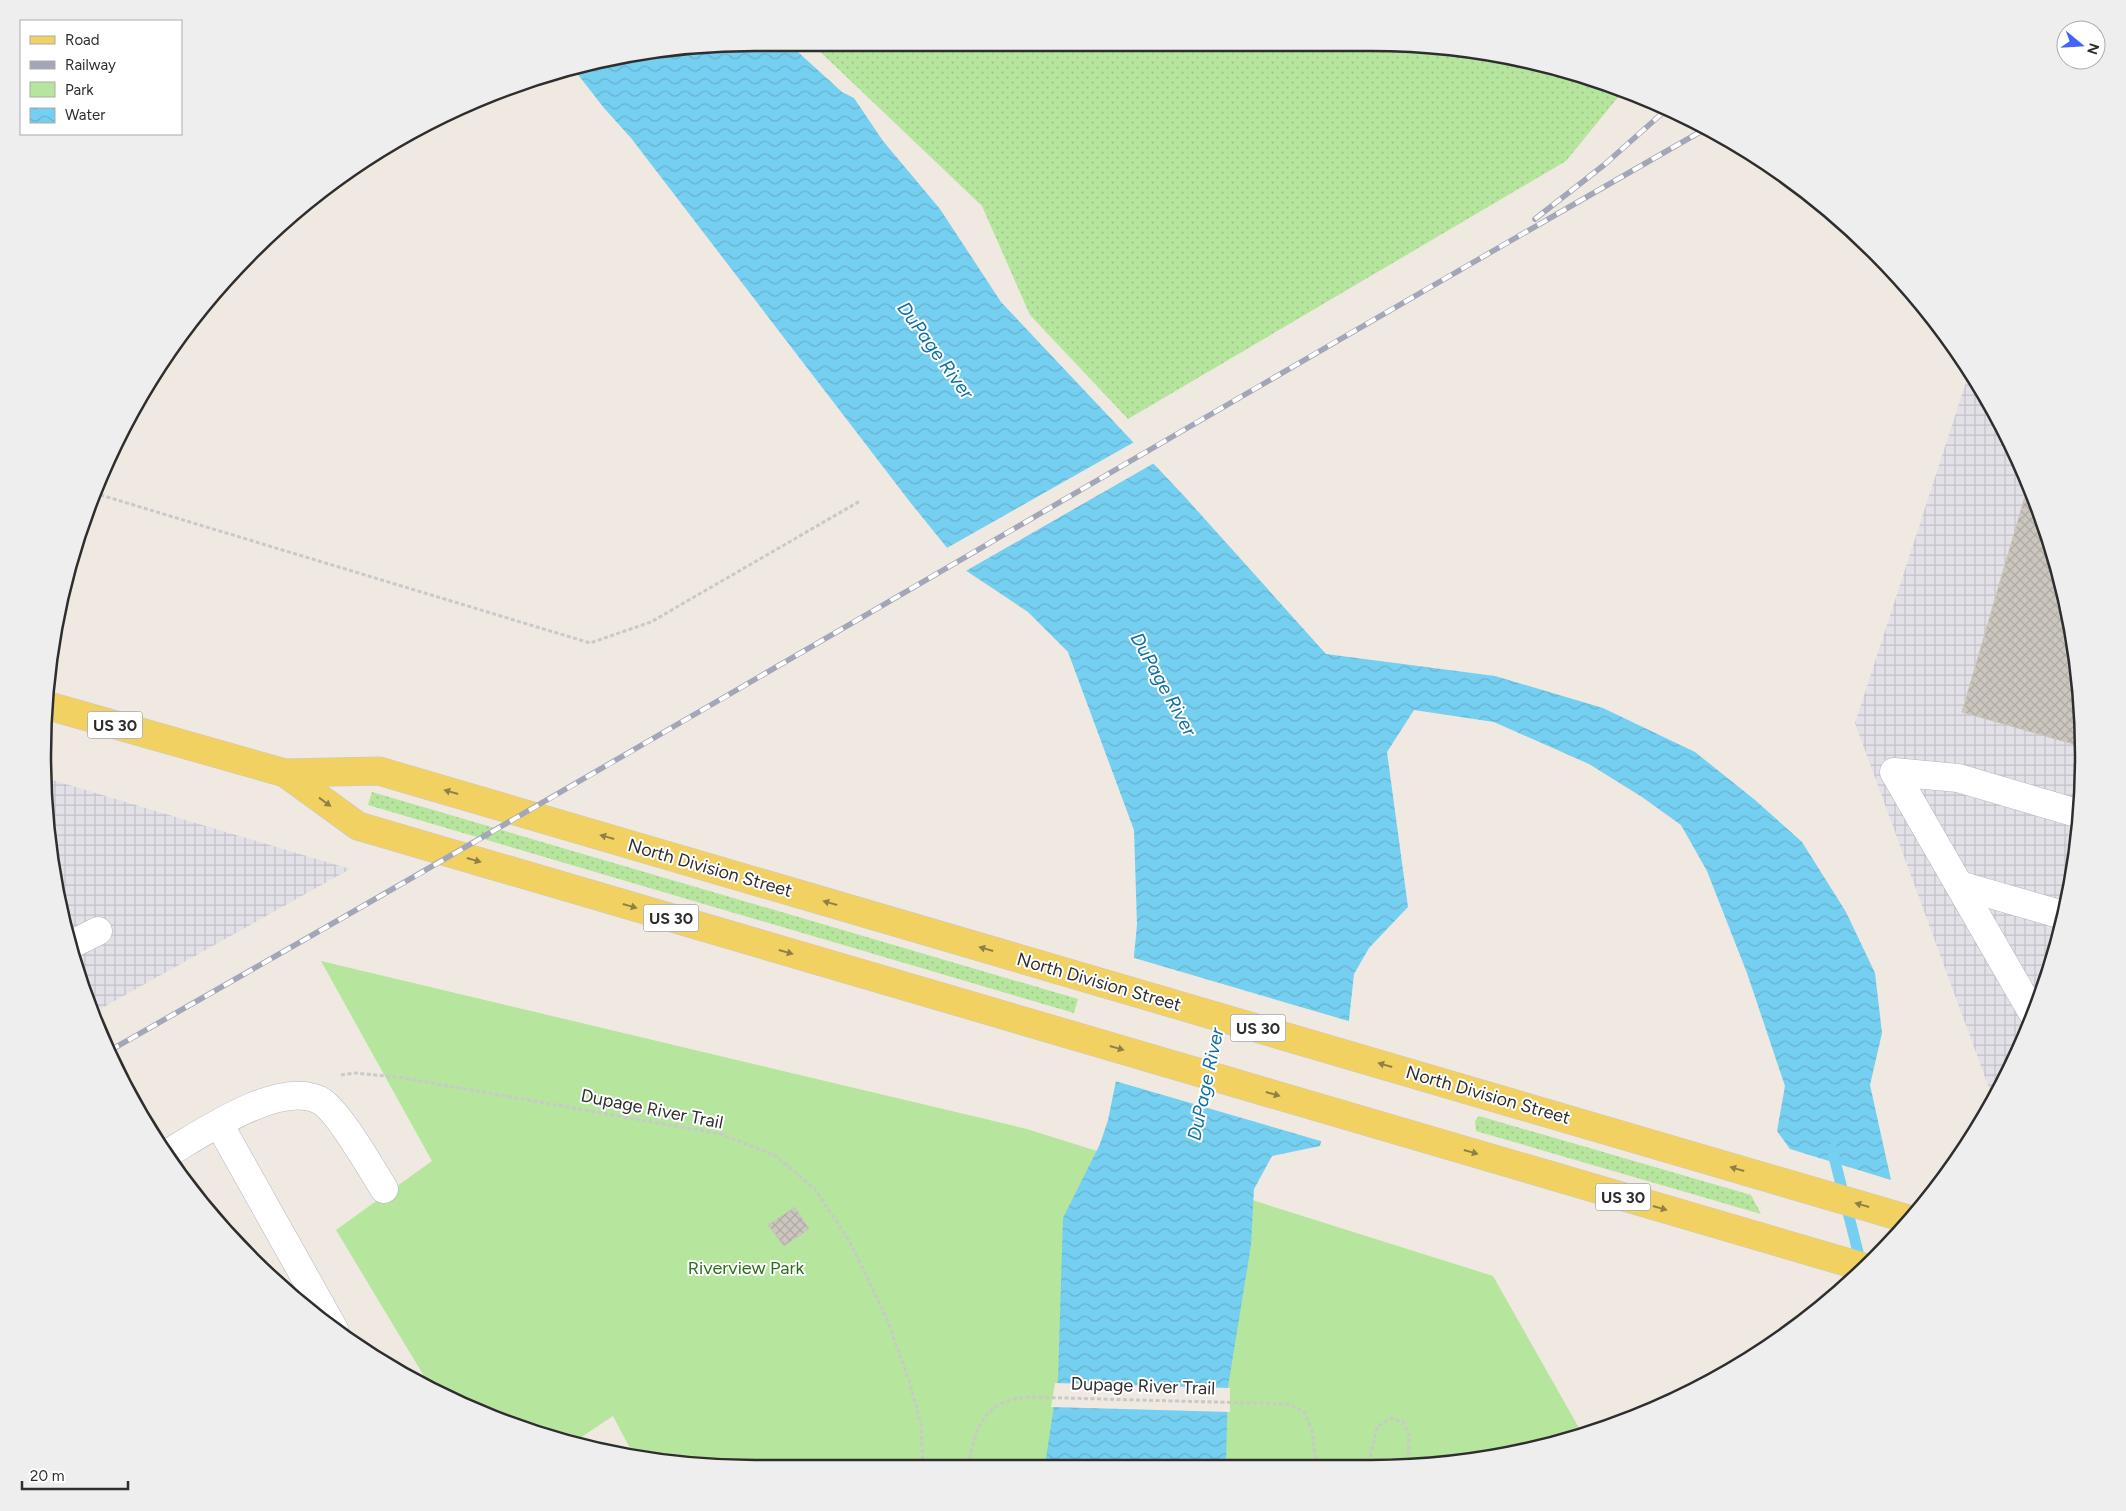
<svg xmlns="http://www.w3.org/2000/svg" width="2126" height="1511" viewBox="0 0 2126 1511" font-family="Figtree,sans-serif">
  <defs>
    <pattern id="industrial-grid" width="8" height="8" patternUnits="userSpaceOnUse" patternTransform="scale(1.25)"><rect width="8" height="8" fill="#e3e1e8"/><path d="M0 4h8M4 0v8" fill="none" stroke="#c3c1c7"/></pattern>
    <pattern id="grass-dots" width="8" height="8" patternUnits="userSpaceOnUse" patternTransform="scale(1.25)"><rect width="8" height="8" fill="#b6e59e"/><path d="M2 2h.1M6 6h.1" fill="none" stroke="#9dc588" stroke-width="1.8" stroke-linecap="round"/></pattern>
    <pattern id="water-waves" width="16" height="10" patternUnits="userSpaceOnUse" patternTransform="scale(1.25)"><rect width="16" height="10" fill="#75cff0"/><path d="M0 5q4-4 8 0t8 0" fill="none" stroke="#66b2ce"/></pattern>
    <pattern id="building-cross-hatch" width="8" height="8" patternUnits="userSpaceOnUse" patternTransform="scale(1.25)"><rect width="8" height="8" fill="#cbc7bf"/><path d="M0 0l8 8M0 8l8-8" fill="none" stroke="#afaba4"/></pattern>
  </defs>
  <rect width="100%" height="100%" fill="#efe9e1"/>
  <g fill="url(#industrial-grid)">
    <path d="M1969,373L1988,399L2046,527L2077,663L2082,802L2059,940L2010,1071L1993,1099L1855,723Z"/>
    <path d="M49,779L350,869L93,1013L49,848Z"/>
  </g>
  <g fill="url(#grass-dots)">
    <path d="M811,43H1371L1510,56L1623,91L1566,161L1128,419L1030,315L982,206Z"/>
    <path d="M372,792L1078,999L1074,1013L368,805Z"/>
    <path d="M1479,1116L1751,1195L1761,1214L1476,1131L1475,1121Z"/>
  </g>
  <path fill="#b6e59e" d="M321,961L1027,1129L1493,1276L1583,1435L1464,1462L709,1467L633,1454L613,1416L571,1444L433,1391L336,1230L432,1161Z"/>
  <path fill="url(#water-waves)" d="M755,43H788L842,92L854,98L883,141L940,209L1001,302L1185,497L1326,654L1495,676L1603,708L1695,752L1755,800L1802,842L1846,912L1875,973L1882,1033L1870,1085L1891,1180L1790,1149L1777,1131L1785,1086L1747,973L1707,871L1681,825L1642,797L1589,764L1494,722L1414,710L1387,752L1408,907L1369,948L1354,974L1349,1020L1320,1146L1272,1156L1254,1189L1251,1245L1228,1387L1226,1464L1045,1465L1058,1379L1063,1218L1100,1144L1108,1120L1127,1027L1137,925L1134,830L1068,652L1028,612L965,570L910,502L631,138L604,108L572,67Z"/>
  <g fill="#efe9e1">
    <path d="M1136,441L1156,462L964,572L945,549Z"/>
    <path d="M1131,957L1352,1022L1324,1142L1115,1081L1125,1026Z"/>
    <path d="M1055,1383L1230,1388V1412L1051,1407Z"/>
  </g>
  <g fill="none" stroke-linecap="round" stroke-linejoin="round">
    <path stroke="#75cff0" stroke-width="11" d="M1832,1149L1861,1264"/>
  </g>
  <g fill="url(#building-cross-hatch)" stroke="#cbc5ba">
    <path d="M2028,486L2046,527L2077,663L2080,746L1962,712Z"/>
    <path d="M795,1207L809,1229L784,1246L768,1225Z"/>
  </g>
  <g fill="none" stroke-linecap="round" stroke-linejoin="round">
    <g stroke="#b4b7c1" stroke-width="29">
      <g id="minor">
        <path d="M1959,885L2063,915"/>
        <path d="M74,943L98,931"/>
        <path d="M2032,1012L1894,772L1958,778L2080,814"/>
        <path d="M219,1124L334,1329"/>
        <path d="M165,1155C201,1134 278,1080 319,1100C337,1108 372,1170 384,1189"/>
      </g>
    </g>
    <g stroke="#c9c9c9" stroke-width="29">
      <g id="major">
        <path d="M49,706L285,773L379,771L1908,1219"/>
        <path d="M285,773L358,826L1863,1267"/>
      </g>
    </g>
    <g stroke="#c9c9c9" stroke-width="3" stroke-dasharray="4 2.5" stroke-linecap="butt">
      <path d="M94,493L590,643L651,622L860,501"/>
      <path d="M341,1075L354,1073L397,1077L721,1134L776,1156L815,1189L850,1242L887,1319L910,1383L921,1425L923,1466"/>
      <path d="M1369,1463L1377,1427L1391,1418L1403,1422L1409,1435L1408,1463"/>
      <path d="M969,1465C975,1427 984,1401 1027,1397L1289,1404L1304,1412L1312,1430L1316,1463"/>
    </g>
    <use href="#minor" stroke="#fff" stroke-width="28"/>
    <use href="#major" stroke="#f2d163" stroke-width="28"/>
    <g stroke="#a3a6b8" stroke-width="5.5">
      <g id="rail">
        <path d="M1535,219L1604,165L1667,109"/>
        <path d="M109,1051C644,748 1173,433 1707,128"/>
      </g>
    </g>
    <use href="#rail" stroke="#fff" stroke-width="4" stroke-dasharray="11" stroke-linecap="butt"/>
  </g>
  <defs><path id="oneway-solid" d="M-6-.8H1V-3.2L6.5 0L1 3.2V.8H-6Z" transform="scale(1.25)"/></defs>
  <g fill="#908048">
    <use href="#oneway-solid" transform="translate(451 792) rotate(-164)"/>
    <use href="#oneway-solid" transform="translate(325 802) rotate(36)"/>
    <use href="#oneway-solid" transform="translate(607 837) rotate(-164)"/>
    <use href="#oneway-solid" transform="translate(474 860) rotate(16)"/>
    <use href="#oneway-solid" transform="translate(830 903) rotate(-164)"/>
    <use href="#oneway-solid" transform="translate(630 906) rotate(16)"/>
    <use href="#oneway-solid" transform="translate(986 949) rotate(-164)"/>
    <use href="#oneway-solid" transform="translate(786 952) rotate(16)"/>
    <use href="#oneway-solid" transform="translate(1117 1048) rotate(16)"/>
    <use href="#oneway-solid" transform="translate(1385 1065) rotate(-164)"/>
    <use href="#oneway-solid" transform="translate(1273 1094) rotate(16)"/>
    <use href="#oneway-solid" transform="translate(1471 1152) rotate(16)"/>
    <use href="#oneway-solid" transform="translate(1737 1169) rotate(-164)"/>
    <use href="#oneway-solid" transform="translate(1862 1205) rotate(-164)"/>
    <use href="#oneway-solid" transform="translate(1660 1208) rotate(16)"/>
  </g>
  <g text-anchor="middle" stroke-width="4" stroke-linejoin="round" paint-order="stroke">
    <g fill="#fff" stroke="#6d6d6d" stroke-width="1">
      <rect x="87.5" y="711.5" width="55" height="27" rx="4"/>
      <rect x="643.5" y="904.5" width="55" height="27" rx="4"/>
      <rect x="1230.5" y="1014.5" width="55" height="27" rx="4"/>
      <rect x="1595.5" y="1183.5" width="55" height="27" rx="4"/>
    </g>
    <g font-size="16" font-weight="bold" fill="#2e2e2e">
      <text x="115" y="731">US 30</text>
      <text x="671" y="924">US 30</text>
      <text x="1258" y="1034">US 30</text>
      <text x="1623" y="1203">US 30</text>
    </g>
    <g font-size="18" fill="#2e2e2e" stroke="#fff">
      <text transform="translate(710 868) rotate(16)" y="6">North Division Street</text>
      <text transform="translate(1099 982) rotate(16)" y="6">North Division Street</text>
      <text transform="translate(1488 1095) rotate(16)" y="6">North Division Street</text>
      <text transform="translate(652 1109) rotate(11)" y="6">Dupage River Trail</text>
      <text transform="translate(1143 1386) rotate(2)" y="6">Dupage River Trail</text>
    </g>
    <g font-size="18" fill="#2c6e1b" stroke="#fff">
      <text x="746" y="1274">Riverview Park</text>
    </g>
    <g font-size="19" font-style="italic" fill="#0d6fa3" stroke="#fff">
      <text transform="translate(936 350) rotate(54)" y="7">DuPage River</text>
      <text transform="translate(1164 684) rotate(61)" y="7">DuPage River</text>
      <text transform="translate(1205 1084) rotate(-78)" y="7">DuPage River</text>
    </g>
  </g>
  <path d="M0 0H2126V1511H0ZM755 51H1371A704 704 0 0 1 2075 755V756A704 704 0 0 1 1371 1460H755A704 704 0 0 1 51 756V755A704 704 0 0 1 755 51Z" fill="#eee" fill-rule="evenodd"/>
  <path fill="none" stroke="#2e2e2e" stroke-width="2.5" d="M755 51H1371A704 704 0 0 1 2075 755V756A704 704 0 0 1 1371 1460H755A704 704 0 0 1 51 756V755A704 704 0 0 1 755 51Z"/>
  <rect x="20" y="20" width="162" height="115" fill="#ffffff" stroke="#ababab"/>
  <rect x="30" y="36" width="25" height="8" fill="#f2d163" stroke="#ababab"/>
  <text x="65" y="45" font-size="15" fill="#2e2e2e">Road</text>
  <rect x="30" y="61" width="25" height="8" fill="#a3a6b8" stroke="#ababab"/>
  <text x="65" y="70" font-size="15" fill="#2e2e2e">Railway</text>
  <rect x="30" y="82" width="25" height="15" fill="#b6e59e" stroke="#ababab"/>
  <text x="65" y="95" font-size="15" fill="#2e2e2e">Park</text>
  <rect x="30" y="108" width="25" height="15" fill="url(#water-waves)" stroke="#ababab"/>
  <text x="65" y="120" font-size="15" fill="#2e2e2e">Water</text>
  <g transform="translate(2081 45) rotate(108)"><circle r="24" fill="#ffffff" stroke="#ababab"/>
  <path d="M0-4L9 19L0 12L-9 19Z" fill="#4264fb"/>
  <text y="-8" font-size="14" font-weight="bold" text-anchor="middle" fill="#2e2e2e">N</text>
  </g>
  <path d="M22 1481v8h106v-8" fill="none" stroke="#2e2e2e" stroke-width="2.5"/>
  <text x="30" y="1481" font-size="15" fill="#2e2e2e" stroke="#ffffff" stroke-width="4" paint-order="stroke">20 m</text>
</svg>
